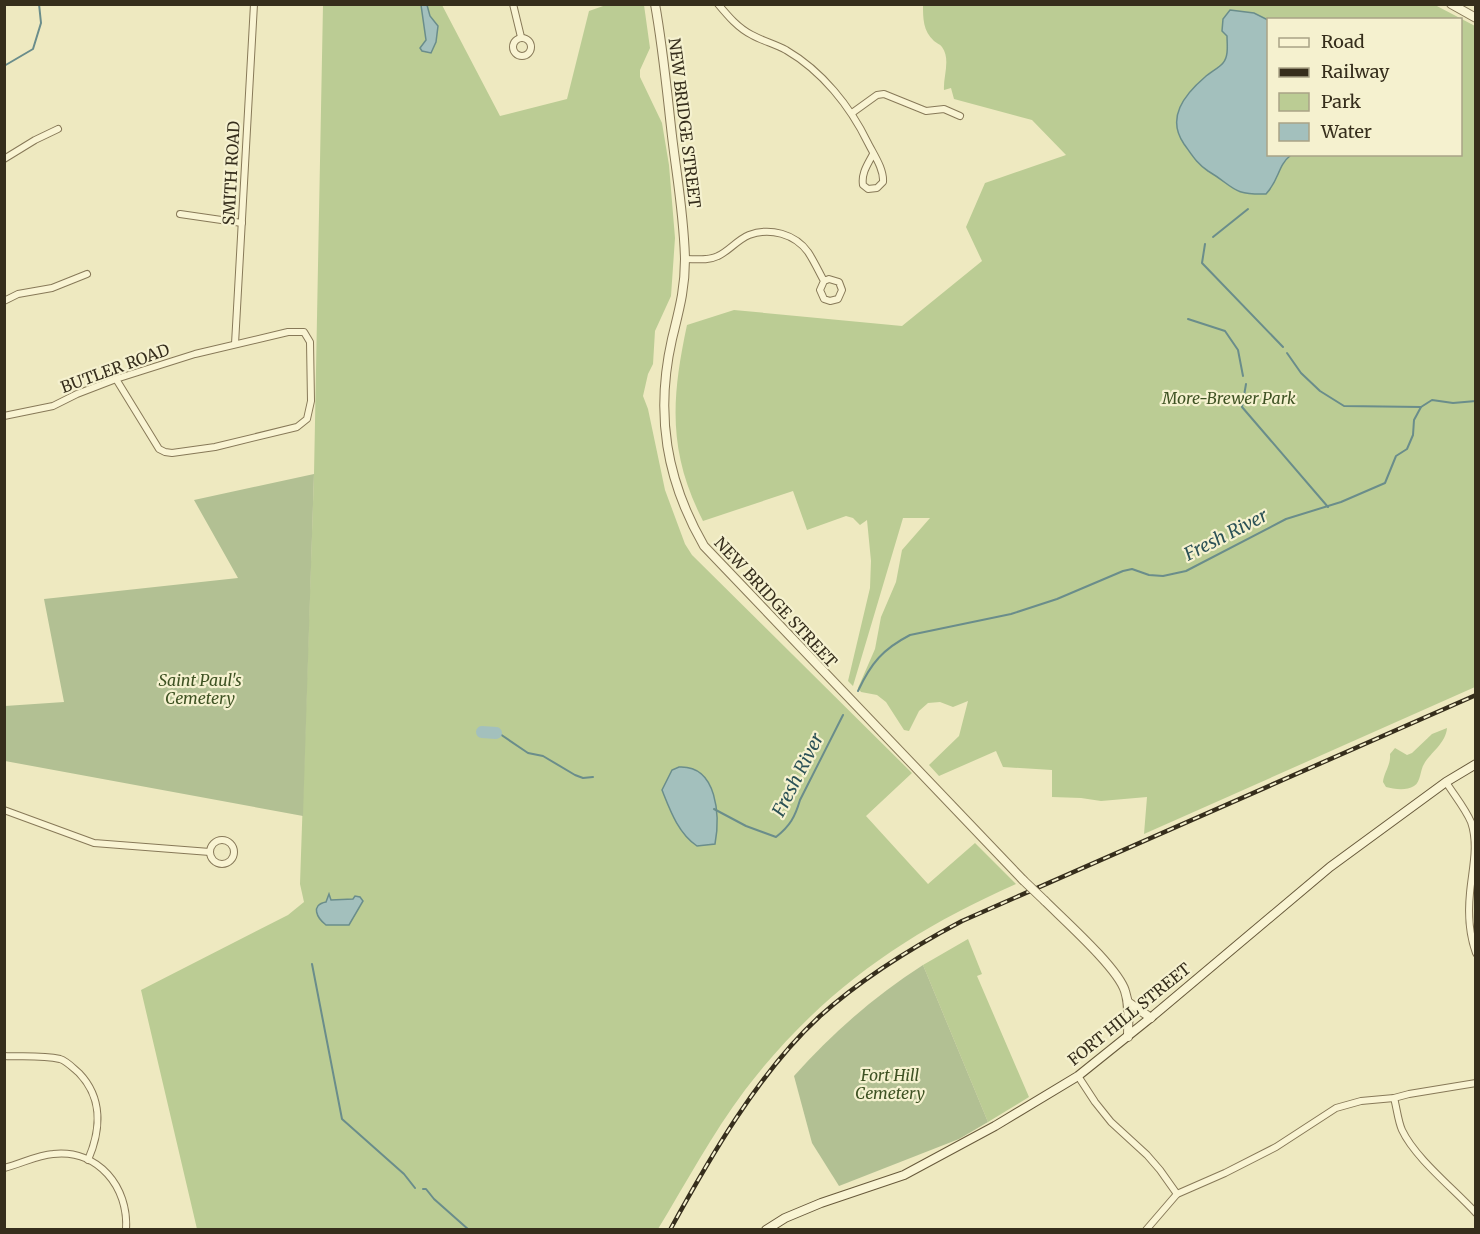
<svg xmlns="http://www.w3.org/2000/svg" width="1480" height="1234" viewBox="0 0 1480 1234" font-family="Merriweather,serif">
  <rect width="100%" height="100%" fill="#eee9c0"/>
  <g fill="#bbcc94" fill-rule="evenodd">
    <path d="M323,5H442L500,116L567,99L589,11L606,5H644L650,48L640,70V77L662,123L669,165L675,238L671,296L655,331L653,364L648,374L643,396L648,409L665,490L685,544L692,555L912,773L866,816L928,884L975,843L1016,884C905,933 819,993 745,1090C712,1134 686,1183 658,1229H197L141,990L288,915L304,902L300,884L314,474Z"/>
    <path d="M923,5H1435L1475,26V687L1144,834L1147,797L1101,801L1081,798L1052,797V770L1003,767L996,751L939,776L929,765L959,736L968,701L953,707L940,702L928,703L919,711L909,731L904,730L886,702L877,695L861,692L858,688L875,649L881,617L896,582L902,550L930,518H903L853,686L848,681L870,588L871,561L867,520L860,525L853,518L846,516L807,530L793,491L703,521C668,452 671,400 687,325L734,310L902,326L982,261L966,227L985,183L1066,155L1032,120L954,99L951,88L944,90C943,77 951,59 942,47C940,44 936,43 934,41C923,31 923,18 923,5ZM1268,20H1460V154H1268Z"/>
    <path d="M1447,728C1446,743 1431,752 1424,764C1420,770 1421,782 1414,786C1406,791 1394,789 1386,787L1383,782C1384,772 1391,765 1390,754L1395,748L1407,755L1412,753L1432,734Z"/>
    <path d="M968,939L982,974L977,976L1029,1097L988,1122L923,965Z"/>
  </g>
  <g fill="#b2c093">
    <path d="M314,474L303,816L5,761V706L64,702L44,599L238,578L194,500Z"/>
    <path d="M923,965L988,1122L959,1139L839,1186L812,1143L794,1076C832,1033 875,996 923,965Z"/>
  </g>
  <g fill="#a3c0bd" stroke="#6a8d8b" stroke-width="1.5">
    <path d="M421,5H427L430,16L438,26L436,42L431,53L422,51L420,48L426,40Z"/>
    <path d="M1230,10L1254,13L1268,20V154L1291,155C1277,166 1280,179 1266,194C1231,195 1235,187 1208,171C1197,164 1192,155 1184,144C1166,118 1184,95 1205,77C1210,72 1219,68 1223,63C1229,56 1227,44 1227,36L1222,31L1223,19Z"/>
    <path d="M679,767C718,765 720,817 715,844L697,846C678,833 670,810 662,790L672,770Z"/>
    <path d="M329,894L331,900L353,899L355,896L360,897L363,901L349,925H326C317,918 310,905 326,902Z"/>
  </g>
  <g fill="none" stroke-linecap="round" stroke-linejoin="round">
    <g stroke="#6a8d8b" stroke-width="2">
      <path d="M4,66L33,49L41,23L39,4"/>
      <path d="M1213,237L1248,209"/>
      <path d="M1205,244L1202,263L1283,347"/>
      <path d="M1188,319L1225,331L1238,350L1243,376"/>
      <path d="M1287,353L1301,373L1320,391L1344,406L1421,407"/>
      <path d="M1246,384L1242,407L1328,507"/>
      <path d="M858,691C871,663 883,649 910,635L1011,614L1057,599L1123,571L1132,569L1149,575L1163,576L1186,571L1286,519L1341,502L1385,483L1396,456L1407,449L1413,435L1414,420L1421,407L1432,400L1453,403L1476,401"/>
      <path d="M500,734L528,753L543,756L575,775L583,778L593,777"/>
      <path d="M714,809L746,826L776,837C790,826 795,817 800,800L843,715"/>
      <path d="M312,964L342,1119L404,1174L415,1188"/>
      <path d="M423,1189H426L434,1199L469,1230"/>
    </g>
    <path stroke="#a3c0bd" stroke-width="12" d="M482,732L496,733"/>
    <g stroke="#877958" stroke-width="8">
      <g id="minor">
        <path d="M513,4L521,37"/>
        <path d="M718,4C728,16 738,28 752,35C763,41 775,44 786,50C822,71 850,106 868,143C874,155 884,169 883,182L877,188L868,189L863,185C861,173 868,164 873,154"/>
        <circle cx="522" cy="47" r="9"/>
        <path d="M852,113L877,95L884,94L926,111L944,109L960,116"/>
        <path d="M4,159L35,140L58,129"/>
        <path d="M180,214L242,223"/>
        <path d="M685,259C696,259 708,261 718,256C729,251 737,240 749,235C770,227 795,234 808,252C814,261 819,272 824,281L820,290L824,299L830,301L838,299L842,290L839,282L829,279L824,281"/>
        <path d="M4,301L18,294L52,288L87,274"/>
        <path d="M235,344L254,4"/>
        <path d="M4,416L53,406L77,394L116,379L195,354L288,332H304L310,342L311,401L307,419L297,427L215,447L172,453L165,452L159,449L116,379"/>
        <path d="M1446,782C1454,795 1465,808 1471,822C1479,845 1472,870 1470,893C1468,913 1469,934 1476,953"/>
        <path d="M4,810L94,843L210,852"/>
        <circle cx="222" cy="852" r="12"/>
        <path d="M4,1056C23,1057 42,1055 60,1059C67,1061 74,1069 79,1073C103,1098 101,1130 88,1160"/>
        <path d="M1078,1076L1095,1102L1111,1122L1147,1155L1160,1170L1177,1194"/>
        <path d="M1394,1098C1397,1109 1398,1121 1402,1130C1415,1158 1454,1189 1476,1213"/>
        <path d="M4,1168C21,1164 37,1155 53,1154C98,1149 129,1187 126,1230"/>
        <path d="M1146,1230L1177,1194L1225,1173L1276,1147L1336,1108L1361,1101L1394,1098L1409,1094L1476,1083"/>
      </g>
    </g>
    <g stroke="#877958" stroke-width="10">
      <g id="tertiary">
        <path d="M655,4C663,48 667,92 672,136C677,178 684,216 685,259C685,290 679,310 672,339C655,414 666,480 704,546L1023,880"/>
        <path d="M1451,4L1476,18"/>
        <path d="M1045,901C1064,920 1118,968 1125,991C1130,1006 1128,1021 1128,1037"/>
        <path d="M1128,1002L1151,1018"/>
      </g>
    </g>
    <g stroke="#685a3b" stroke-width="10">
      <path id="secondary" d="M766,1230L785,1218L821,1203L904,1175L995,1126L1078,1076L1154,1015L1330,867L1446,782L1476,764"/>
    </g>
    <use href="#minor" stroke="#f9f4d3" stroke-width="6"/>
    <use href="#tertiary" stroke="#f9f4d3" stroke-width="8"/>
    <use href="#secondary" stroke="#f9f4d3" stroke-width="8"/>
    <g stroke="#362e1c" stroke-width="4.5">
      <path id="rail" d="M670,1230C709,1159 759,1072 819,1017C862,978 911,948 962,921L1476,695"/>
    </g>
    <use href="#rail" stroke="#f5f1cf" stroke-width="2" stroke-dasharray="7" stroke-linecap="butt"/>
    <g stroke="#877958" stroke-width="10" stroke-linecap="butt">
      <path id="tertiary-bridge" d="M1023,880L1045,901"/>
    </g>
    <use href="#tertiary-bridge" stroke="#f9f4d3" stroke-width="8"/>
  </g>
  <g text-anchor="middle" stroke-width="4.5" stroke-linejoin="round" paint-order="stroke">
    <g font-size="16" fill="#362e1c" stroke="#f5f1cf">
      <text transform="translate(685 123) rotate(83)" y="6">NEW BRIDGE STREET</text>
      <text transform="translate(231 173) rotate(-87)" y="6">SMITH ROAD</text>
      <text transform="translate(115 368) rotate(-20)" y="6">BUTLER ROAD</text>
      <text transform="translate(776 602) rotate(47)" y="6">NEW BRIDGE STREET</text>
      <text transform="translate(1129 1014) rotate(-39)" y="6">FORT HILL STREET</text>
    </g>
    <g font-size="16" font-style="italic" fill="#3e5223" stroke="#f5f1cf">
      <text x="1229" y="404">More-Brewer Park</text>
      <text x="200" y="686">Saint Paul's<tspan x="200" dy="18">Cemetery</tspan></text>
      <text x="890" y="1081">Fort Hill<tspan x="890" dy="18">Cemetery</tspan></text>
    </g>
    <g font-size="18" font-style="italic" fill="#2b5156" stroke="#f5f1cf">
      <text transform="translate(1226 535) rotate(-27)" y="6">Fresh River</text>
      <text transform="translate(798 775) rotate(-63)" y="6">Fresh River</text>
    </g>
  </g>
  <rect width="1480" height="1234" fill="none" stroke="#362e1c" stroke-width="12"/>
  <rect x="1267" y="18" width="195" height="138" fill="#f5f1cf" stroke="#a9a387" stroke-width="1.5"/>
  <rect x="1279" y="38" width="30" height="9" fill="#f9f4d3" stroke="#a9a387" stroke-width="1.5"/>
  <text x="1321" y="48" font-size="18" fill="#362e1c">Road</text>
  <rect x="1279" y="68" width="30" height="9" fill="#362e1c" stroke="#a9a387" stroke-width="1.5"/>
  <text x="1321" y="78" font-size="18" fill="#362e1c">Railway</text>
  <rect x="1279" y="93" width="30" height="18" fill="#bbcc94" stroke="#a9a387" stroke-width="1.5"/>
  <text x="1321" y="108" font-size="18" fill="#362e1c">Park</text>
  <rect x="1279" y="123" width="30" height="18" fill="#a3c0bd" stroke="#a9a387" stroke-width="1.5"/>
  <text x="1321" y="138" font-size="18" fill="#362e1c">Water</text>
</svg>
